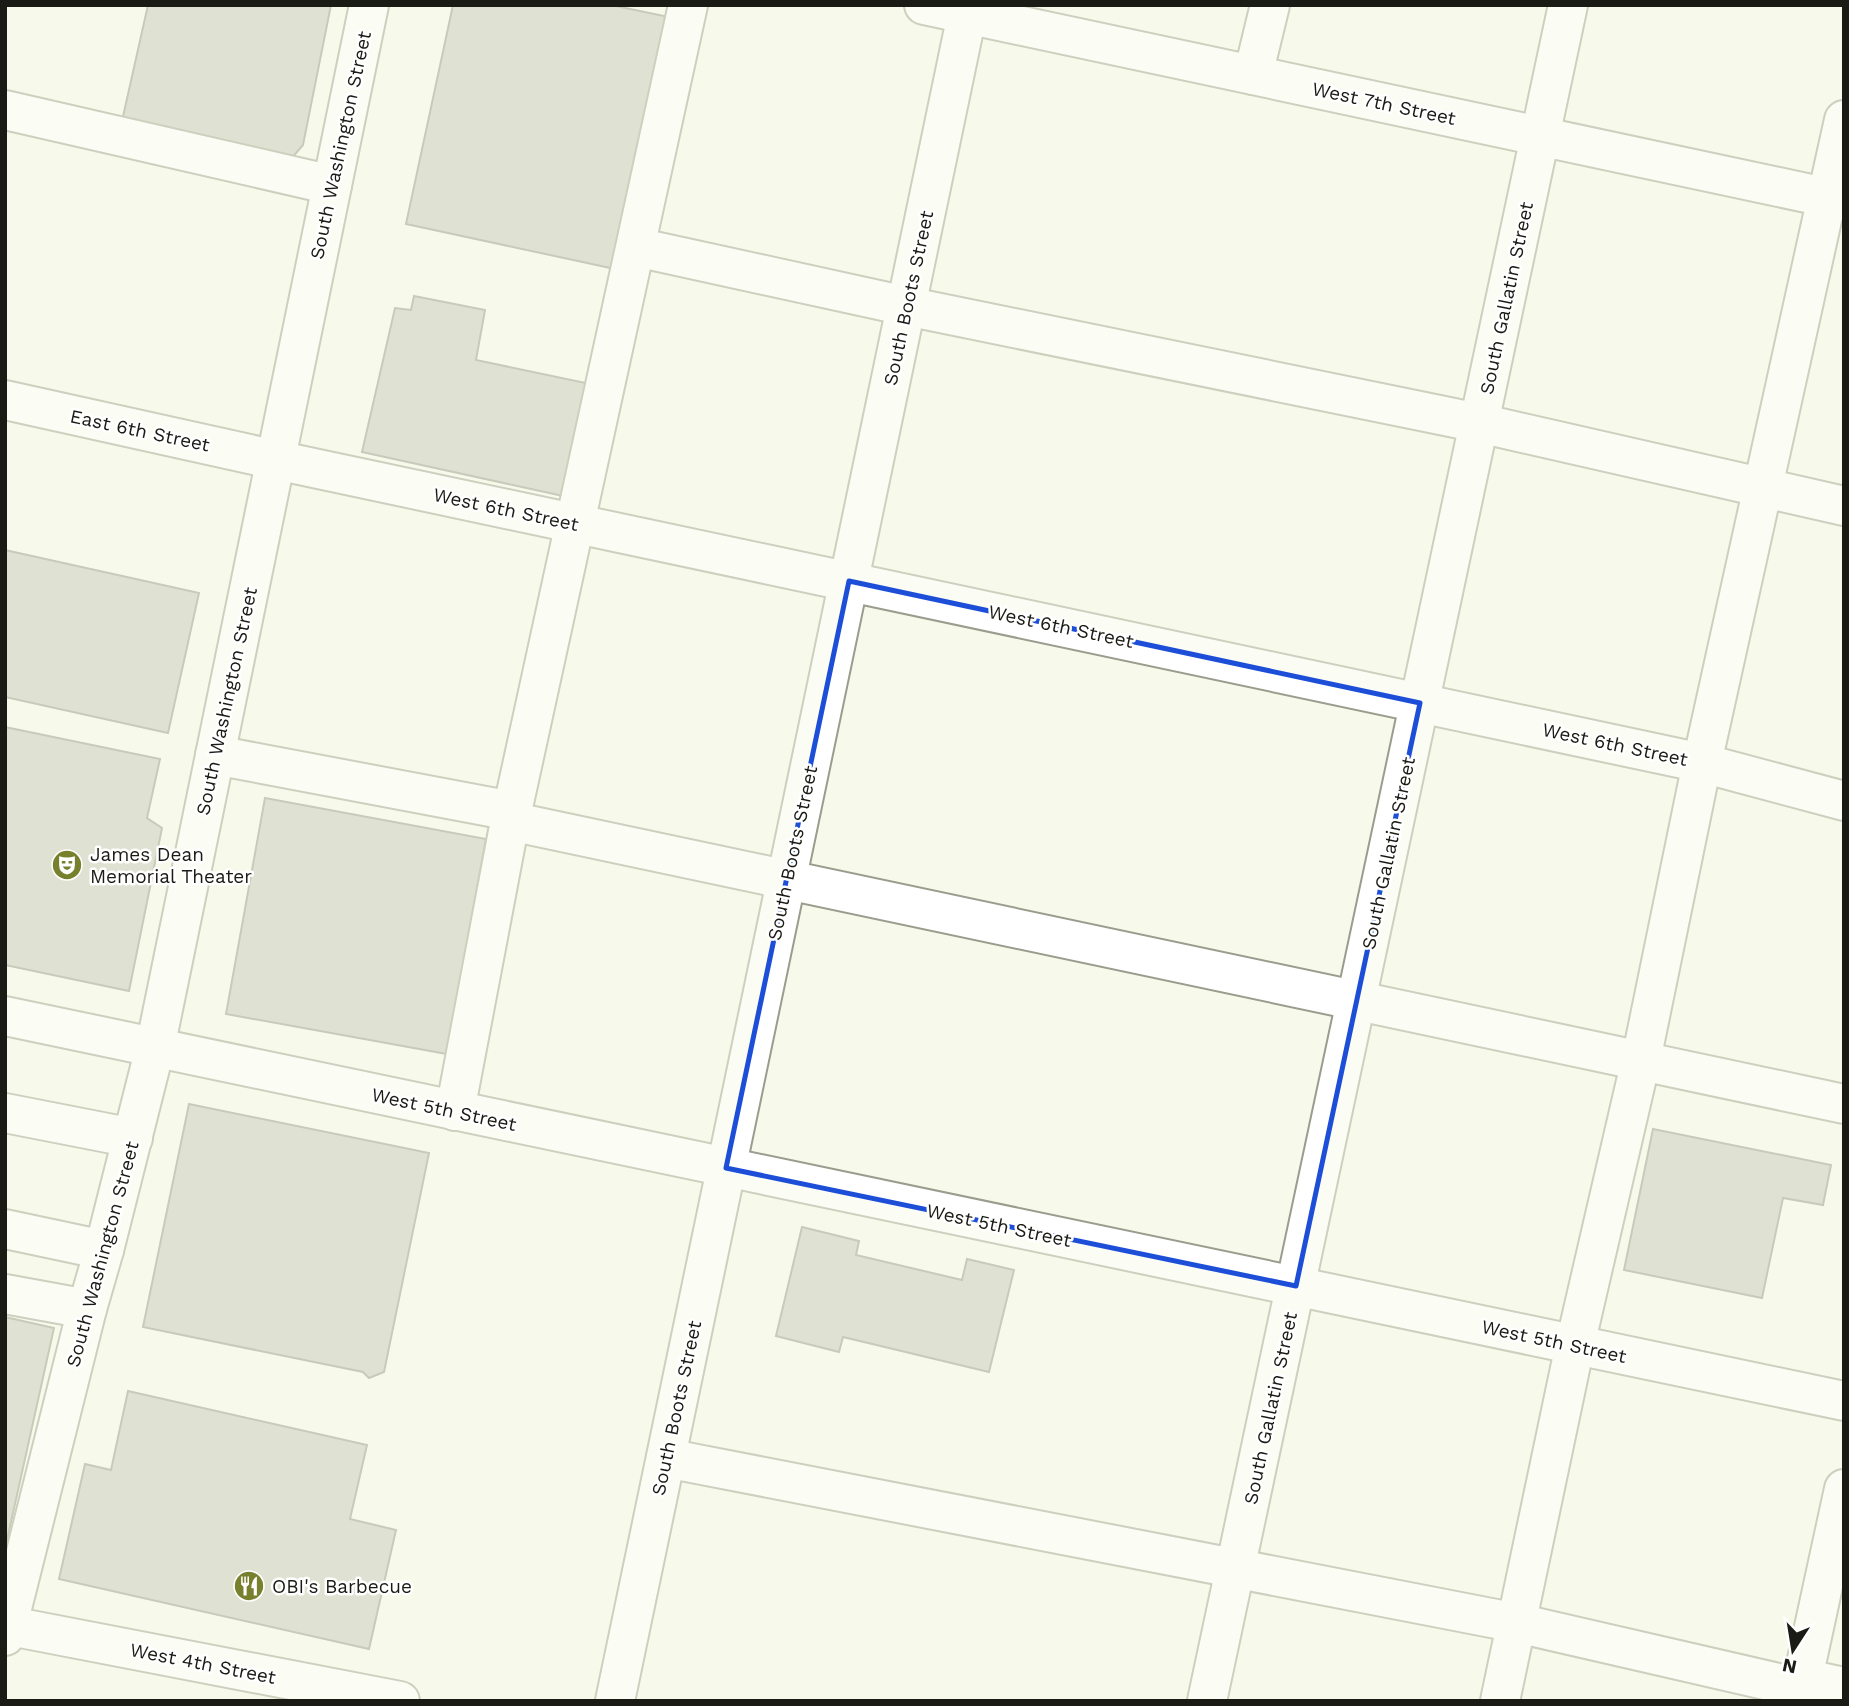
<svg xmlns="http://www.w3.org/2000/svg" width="1849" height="1706" viewBox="0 0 1849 1706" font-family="'Work Sans',sans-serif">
  <rect width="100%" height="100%" fill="#f7faea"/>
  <g fill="#c2c5b5" stroke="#8e9081" stroke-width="2">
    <path d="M148,5H331L303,145L291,159L122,121Z"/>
    <path d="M453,5H611L669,17L615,269L406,224Z"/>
    <path d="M414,296L485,310L476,360L600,386L577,499L362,452L395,308L411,310Z"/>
    <path d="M5,550L199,593L168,733L5,697Z"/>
    <path d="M5,727L160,759L147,818L162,828L129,991L5,965Z"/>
    <path d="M265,798L486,839L447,1054L226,1014Z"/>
    <path d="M189,1104L429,1153L384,1372L369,1378L363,1372L143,1327Z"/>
    <path d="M1653,1129L1831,1165L1823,1205L1783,1198L1762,1298L1624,1270Z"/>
    <path d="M802,1227L859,1241L856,1255L962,1280L967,1259L1014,1270L989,1372L843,1337L839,1352L776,1336Z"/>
    <path d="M5,1317L54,1328L5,1549Z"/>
    <path d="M128,1391L367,1445L350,1519L396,1530L369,1649L59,1579L85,1464L111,1470Z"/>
  </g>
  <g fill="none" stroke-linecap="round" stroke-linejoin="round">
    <g stroke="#9a9c8d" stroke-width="42">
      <g id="minor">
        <path d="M924,5L1844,201"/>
        <path d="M1253,75L1270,5"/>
        <path d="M5,110L332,185"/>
        <path d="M636,247L906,306L1479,423L1844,506"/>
        <path d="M5,400L276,460L1702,763L1844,801"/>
        <path d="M215,755L512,811"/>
        <path d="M510,821L1844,1104"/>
        <path d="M5,1016L1844,1401"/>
        <path d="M455,1111L510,821L688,5"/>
        <path d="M5,1113L133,1138"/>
        <path d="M5,1229L104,1250"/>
        <path d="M5,1294L87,1309"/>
        <path d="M666,1458L1517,1623L1800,1688"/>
        <path d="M1802,1678L1844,1687"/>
        <path d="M615,1701L969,5"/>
        <path d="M1207,1701L1568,5"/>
        <path d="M1500,1701L1575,1345L1641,1060L1702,763L1844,120"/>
        <path d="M1798,1701L1844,1489"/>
      </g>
    </g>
    <g stroke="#9a9c8d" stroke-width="42">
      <path id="major" d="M5,1636L87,1309L104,1250L155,1048L369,5"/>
    </g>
    <g stroke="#9a9c8d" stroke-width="42">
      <path id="highway" d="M5,1625L400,1701"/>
    </g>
    <use href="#minor" stroke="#fff" stroke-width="38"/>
    <use href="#major" stroke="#fff" stroke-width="38"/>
    <use href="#highway" stroke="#fff" stroke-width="38"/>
  </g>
  <path d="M0 0H1849V1706H0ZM849,581L1420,703L1296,1286L726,1168Z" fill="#f7faea" fill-opacity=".55" fill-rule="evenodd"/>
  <path fill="none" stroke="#1d4ed8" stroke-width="5" stroke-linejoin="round" d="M849,581L1420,703L1296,1286L726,1168Z"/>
  <defs>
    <g id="theatre-disc" transform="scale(1.575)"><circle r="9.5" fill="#77812d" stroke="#fff"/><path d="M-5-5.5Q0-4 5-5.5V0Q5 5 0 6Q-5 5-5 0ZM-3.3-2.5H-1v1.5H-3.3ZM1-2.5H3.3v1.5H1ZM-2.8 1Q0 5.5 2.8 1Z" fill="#fff"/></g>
    <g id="restaurant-disc" transform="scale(1.575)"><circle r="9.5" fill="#77812d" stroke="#fff"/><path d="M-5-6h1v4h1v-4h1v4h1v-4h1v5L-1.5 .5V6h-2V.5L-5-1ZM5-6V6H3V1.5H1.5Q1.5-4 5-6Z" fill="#fff"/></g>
  </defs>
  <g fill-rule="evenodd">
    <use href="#theatre-disc" x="67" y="865"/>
    <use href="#restaurant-disc" x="249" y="1586"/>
  </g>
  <g text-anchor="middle" stroke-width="5" stroke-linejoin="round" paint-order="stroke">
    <g font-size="19" fill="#1a1b15" stroke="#fff">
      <text transform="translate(1384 103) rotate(12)" y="7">West 7th Street</text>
      <text transform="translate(340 145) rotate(-78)" y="7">South Washington Street</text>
      <text transform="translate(908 298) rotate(-78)" y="7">South Boots Street</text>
      <text transform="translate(1506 298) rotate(-78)" y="7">South Gallatin Street</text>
      <text transform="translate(140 430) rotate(12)" y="7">East 6th Street</text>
      <text transform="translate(506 509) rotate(12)" y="7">West 6th Street</text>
      <text transform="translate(1061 626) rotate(12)" y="7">West 6th Street</text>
      <text transform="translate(226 701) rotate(-78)" y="7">South Washington Street</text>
      <text transform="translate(1615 744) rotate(12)" y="7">West 6th Street</text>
      <text transform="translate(792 853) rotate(-78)" y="7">South Boots Street</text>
      <text transform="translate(1388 853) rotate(-78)" y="7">South Gallatin Street</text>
      <text transform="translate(444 1109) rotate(12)" y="7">West 5th Street</text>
      <text transform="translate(999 1225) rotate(12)" y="7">West 5th Street</text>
      <text transform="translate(102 1254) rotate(-75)" y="7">South Washington Street</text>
      <text transform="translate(1554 1341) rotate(12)" y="7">West 5th Street</text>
      <text transform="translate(676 1408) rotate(-78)" y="7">South Boots Street</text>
      <text transform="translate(1270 1408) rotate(-78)" y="7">South Gallatin Street</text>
      <text transform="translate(203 1663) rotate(11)" y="7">West 4th Street</text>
    </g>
    <g font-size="19" fill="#1a1b15" stroke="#fff" text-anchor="start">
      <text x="90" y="861">James Dean<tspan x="90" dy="22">Memorial Theater</tspan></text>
      <text x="272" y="1593">OBI's Barbecue</text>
    </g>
  </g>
  <rect width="1849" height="1706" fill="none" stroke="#1a1b15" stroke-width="14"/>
  <g transform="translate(1793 1650) rotate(192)" stroke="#ffffff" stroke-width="5" paint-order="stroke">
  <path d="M0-5L12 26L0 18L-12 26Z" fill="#1a1b15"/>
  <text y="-10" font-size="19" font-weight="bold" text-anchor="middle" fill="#1a1b15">N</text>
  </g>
</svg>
